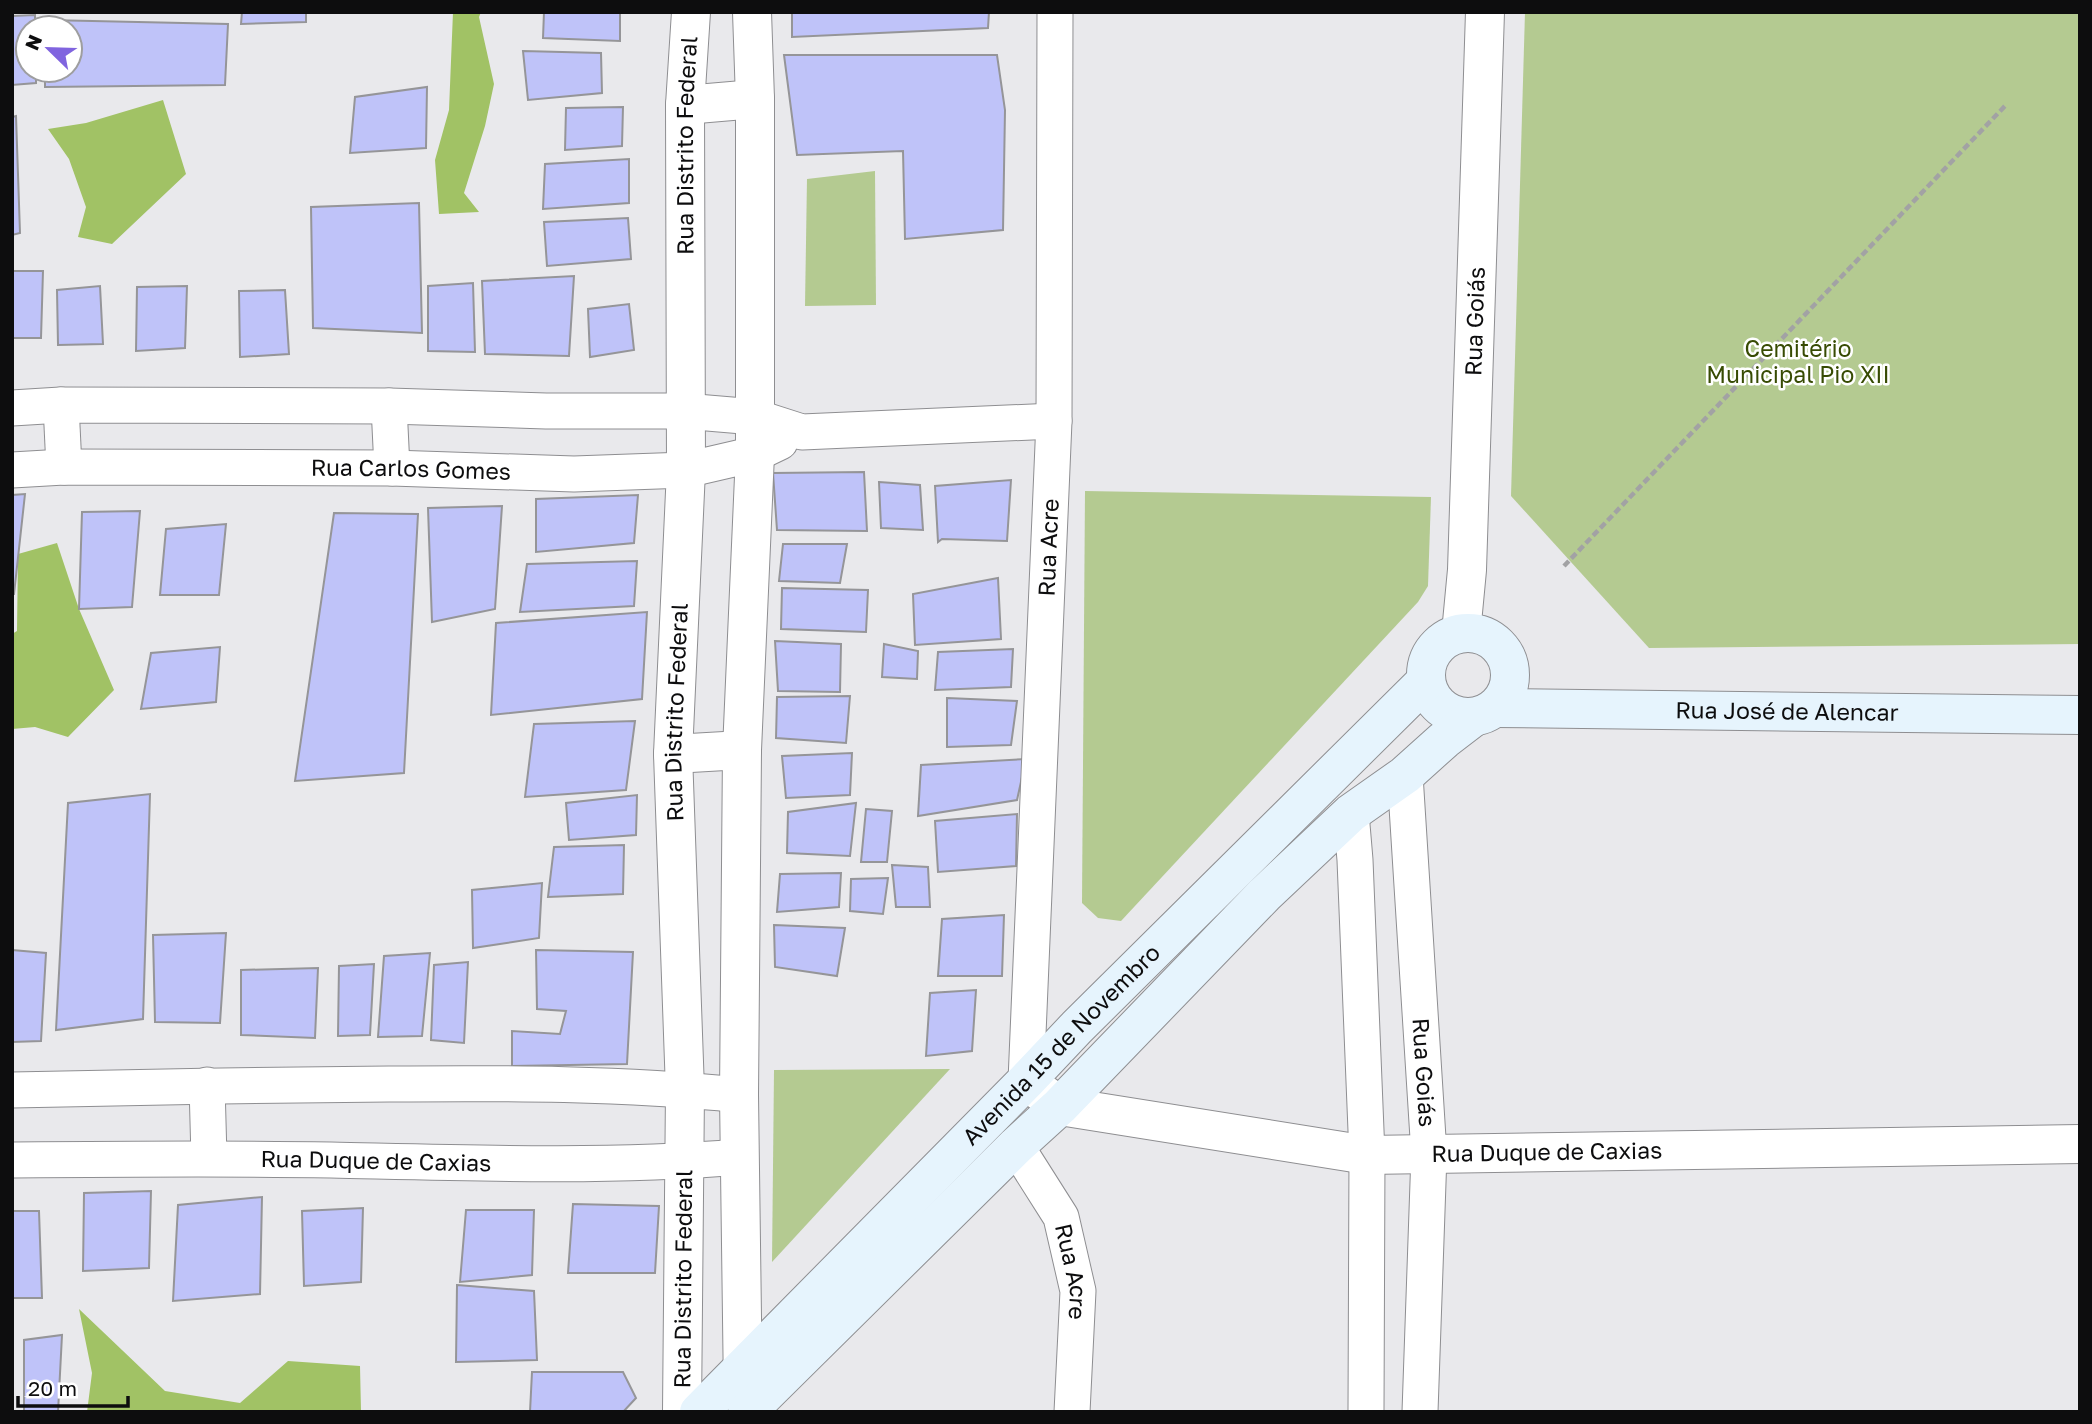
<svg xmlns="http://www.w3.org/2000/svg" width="2092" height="1424" viewBox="0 0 2092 1424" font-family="'Golos Text',sans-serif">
  <rect width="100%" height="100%" fill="#e9e9ec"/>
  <g fill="#b4ca91">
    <path d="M1525,12H2080V644L1649,648L1511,496Z"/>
    <path d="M875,171L876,305L805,306L807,179Z"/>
    <path d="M1085,491L1431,497L1428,586L1418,602L1121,921L1098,918L1082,903Z"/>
    <path d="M949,1069H950L772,1262L774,1070Z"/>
  </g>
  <g fill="#a1c265">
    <path d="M453,12H481L479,17L494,84L485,126L464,193L479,212L439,214L435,160L449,110Z"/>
    <path d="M163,100L186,174L112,244L78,237L86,207L69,159L48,129L86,123Z"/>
    <path d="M57,543L79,609L114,690L68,737L35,727L12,729V634L17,631L18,554Z"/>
    <path d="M79,1309L165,1391L240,1403L288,1361L360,1366L361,1412H87L92,1373Z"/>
  </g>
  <g fill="#bfc3f9" stroke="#959598" stroke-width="2">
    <path d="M242,12H306V22L241,24Z"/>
    <path d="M544,12H620V41L543,38Z"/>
    <path d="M792,12H989L988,28L792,37Z"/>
    <path d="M35,15V28H28V70H36V83L12,85V16Z"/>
    <path d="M47,20L228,24L225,85L45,87V70H70V28H47Z"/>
    <path d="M523,51L601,53L602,93L528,100Z"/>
    <path d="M784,55H997L1005,110L1003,230L905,239L903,151L797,155Z"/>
    <path d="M427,87L426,148L350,153L355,97Z"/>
    <path d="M623,107L622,146L565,150L566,108Z"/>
    <path d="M16,116L20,233L12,235V117Z"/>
    <path d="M629,159V203L543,209L545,164Z"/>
    <path d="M419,203L422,333L313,328L311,207Z"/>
    <path d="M628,218L631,259L547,266L544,222Z"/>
    <path d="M12,271H43L41,338H12Z"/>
    <path d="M574,276L569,356L485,354L482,281Z"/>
    <path d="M473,283L475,352L428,351V286Z"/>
    <path d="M100,286L103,344L58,345L57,290Z"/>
    <path d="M187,286L185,348L136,351L137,287Z"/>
    <path d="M285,290L289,354L240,357L239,291Z"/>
    <path d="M629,304L634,350L590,357L588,309Z"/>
    <path d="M864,472L867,531L777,530L773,473Z"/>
    <path d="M1011,480L1007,541L942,539L938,542L935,486Z"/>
    <path d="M879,482L920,485L923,530L881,528Z"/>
    <path d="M25,494L14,594H12V495Z"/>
    <path d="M638,495L634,543L536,552V499Z"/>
    <path d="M502,506L495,609L432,622L428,508Z"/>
    <path d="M140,511L132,607L79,609L82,512Z"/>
    <path d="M334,513L418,514L404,773L295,781Z"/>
    <path d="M226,524L219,595H160L166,529Z"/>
    <path d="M783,544H847L840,583L779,581Z"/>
    <path d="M637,561L634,606L520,612L527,564Z"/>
    <path d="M998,578L1001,639L915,645L913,594Z"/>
    <path d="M782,588L868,590L866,632L781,629Z"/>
    <path d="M647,612L642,699L491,715L496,623Z"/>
    <path d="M775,641L841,644L840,692L778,691Z"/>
    <path d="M884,644L918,651L917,679L882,677Z"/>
    <path d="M220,647L216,702L141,709L151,653Z"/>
    <path d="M1013,649L1011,687L935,690L938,652Z"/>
    <path d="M850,696L846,743L776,738L777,697Z"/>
    <path d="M947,698L1017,701L1011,745L947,747Z"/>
    <path d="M635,721L626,790L525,797L534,724Z"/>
    <path d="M852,753L850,795L786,798L782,756Z"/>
    <path d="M1026,759L1017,800L918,816L921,765Z"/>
    <path d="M150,794L143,1019L56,1030L68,803Z"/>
    <path d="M637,795L636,835L569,840L566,803Z"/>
    <path d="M856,803L850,856L787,853L788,812Z"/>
    <path d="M866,809L892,811L887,862H861Z"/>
    <path d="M1017,814L1016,866L938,872L935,821Z"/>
    <path d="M624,845L623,894L548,897L554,847Z"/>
    <path d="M892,865L928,867L930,907H896Z"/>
    <path d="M841,873L839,907L777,912L780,874Z"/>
    <path d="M888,878L883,914L850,911L851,879Z"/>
    <path d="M542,883L539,938L473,948L472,890Z"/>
    <path d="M1004,915L1002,976H938L942,919Z"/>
    <path d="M774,925L845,928L837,976L775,967Z"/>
    <path d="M226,933L220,1023L155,1022L153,935Z"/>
    <path d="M12,950L46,953L41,1041L12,1042Z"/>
    <path d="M536,950L633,952L627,1064L512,1066V1031L560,1034L566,1011L537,1009Z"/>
    <path d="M430,953L422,1036L378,1037L384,956Z"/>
    <path d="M468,962L464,1043L431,1040L434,965Z"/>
    <path d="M374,964L370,1035L338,1036L339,966Z"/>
    <path d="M318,968L315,1038L241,1035V970Z"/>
    <path d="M976,990L972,1051L926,1056L930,993Z"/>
    <path d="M151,1191L149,1268L83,1271L84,1193Z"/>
    <path d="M262,1197L260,1294L173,1301L178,1205Z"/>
    <path d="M573,1204L659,1206L655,1273H568Z"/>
    <path d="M363,1208L361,1282L304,1286L302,1211Z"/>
    <path d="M466,1210H534L532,1275L460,1282Z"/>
    <path d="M12,1211H39L42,1298H12Z"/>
    <path d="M457,1285L534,1291L537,1360L456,1362Z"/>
    <path d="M62,1335L58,1412H24V1340Z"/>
    <path d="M532,1372H623L636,1398L623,1412H530Z"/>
  </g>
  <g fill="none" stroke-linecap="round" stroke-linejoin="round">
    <g stroke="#8e8e91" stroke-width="37">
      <g id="minor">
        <path d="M61,405L64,467"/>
        <path d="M389,406L392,468"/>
        <path d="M12,408L61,405L389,406L546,411H684L755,417L802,432L1054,421"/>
        <path id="s1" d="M12,470L64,467L392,468L574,474L686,470L755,454L780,442"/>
        <path id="s2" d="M1405,775L1429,1154L1420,1412"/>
        <path d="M1351,813L1355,860L1367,1155L1366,1412"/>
        <path id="s3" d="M1026,1081L1054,421L1055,12"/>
        <path d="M207,1085L209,1158"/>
        <path d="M12,1090C138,1087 263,1085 389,1084C506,1083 623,1083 739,1095"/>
        <path id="s4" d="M1016,1146L1061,1217L1078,1291L1072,1412"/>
        <path id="s5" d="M12,1160C119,1159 225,1158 331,1160C467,1163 604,1168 740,1157"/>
      </g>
    </g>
    <g stroke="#8e8e91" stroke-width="40">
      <g id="tertiary">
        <path d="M685,105L755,99"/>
        <path id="s6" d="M1461,633L1467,570L1485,12"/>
        <path d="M673,754L742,750"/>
        <path id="s7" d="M1038,1090L1060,1106L1367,1155L2080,1144"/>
        <path d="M743,1392L739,1095L742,750L755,454V99L752,12"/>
        <path id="s8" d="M682,1412L685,1090L673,754L686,470L685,105L691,12"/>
      </g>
    </g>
    <g stroke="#8e8e91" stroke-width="40">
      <g id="secondary">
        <circle cx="1468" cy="675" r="42"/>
        <path id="s9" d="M1495,708L2080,715"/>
        <path id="s10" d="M699,1412L1026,1081L1077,1027L1426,681"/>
        <path d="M747,1412L1016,1146L1060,1106L1264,895L1351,813L1405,775L1444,740L1474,717"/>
      </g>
    </g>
    <path stroke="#a2a2a4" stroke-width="4.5" stroke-dasharray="7 3.5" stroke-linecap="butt" d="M1564,566L2005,106"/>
    <use href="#minor" stroke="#fff" stroke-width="35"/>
    <use href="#tertiary" stroke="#fff" stroke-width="38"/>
    <use href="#secondary" stroke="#e6f4fd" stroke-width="38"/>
  </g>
  <g text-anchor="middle" stroke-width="5" stroke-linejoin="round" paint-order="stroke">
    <g font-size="23" fill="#0d0d0e" stroke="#fff">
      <text dy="8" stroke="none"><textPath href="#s8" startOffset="1267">Rua Distrito Federal</textPath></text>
      <text dy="8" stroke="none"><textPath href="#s6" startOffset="312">Rua Goiás</textPath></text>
      <text dy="8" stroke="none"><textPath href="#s1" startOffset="399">Rua Carlos Gomes</textPath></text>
      <text dy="8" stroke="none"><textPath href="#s3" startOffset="534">Rua Acre</textPath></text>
      <text dy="8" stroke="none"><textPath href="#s9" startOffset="292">Rua José de Alencar</textPath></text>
      <text dy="8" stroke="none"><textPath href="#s8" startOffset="700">Rua Distrito Federal</textPath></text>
      <text dy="8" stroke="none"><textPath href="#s10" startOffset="516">Avenida 15 de Novembro</textPath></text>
      <text dy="8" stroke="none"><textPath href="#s2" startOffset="298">Rua Goiás</textPath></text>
      <text dy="8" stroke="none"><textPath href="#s7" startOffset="518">Rua Duque de Caxias</textPath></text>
      <text dy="8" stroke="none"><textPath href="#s5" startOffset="364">Rua Duque de Caxias</textPath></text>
      <text dy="8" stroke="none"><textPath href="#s4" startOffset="140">Rua Acre</textPath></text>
      <text dy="8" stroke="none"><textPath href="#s8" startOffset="133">Rua Distrito Federal</textPath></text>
    </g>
    <g font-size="23" fill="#374b03" stroke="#fff">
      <text x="1798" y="357">Cemitério<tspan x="1798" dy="26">Municipal Pio XII</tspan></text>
    </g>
  </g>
  <rect width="2092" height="1424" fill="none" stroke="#0d0d0e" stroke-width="28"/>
  <g transform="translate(49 49) rotate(293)"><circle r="33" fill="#ffffff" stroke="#9e9e9f" stroke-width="2"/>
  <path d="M0-5L12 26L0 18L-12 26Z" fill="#8064df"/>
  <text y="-10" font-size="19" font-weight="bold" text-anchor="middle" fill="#0d0d0e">N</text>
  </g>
  <path d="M18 1396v10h110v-10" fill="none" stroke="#0d0d0e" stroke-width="3.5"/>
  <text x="28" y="1396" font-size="21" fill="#0d0d0e" stroke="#ffffff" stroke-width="5" paint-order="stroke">20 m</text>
</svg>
